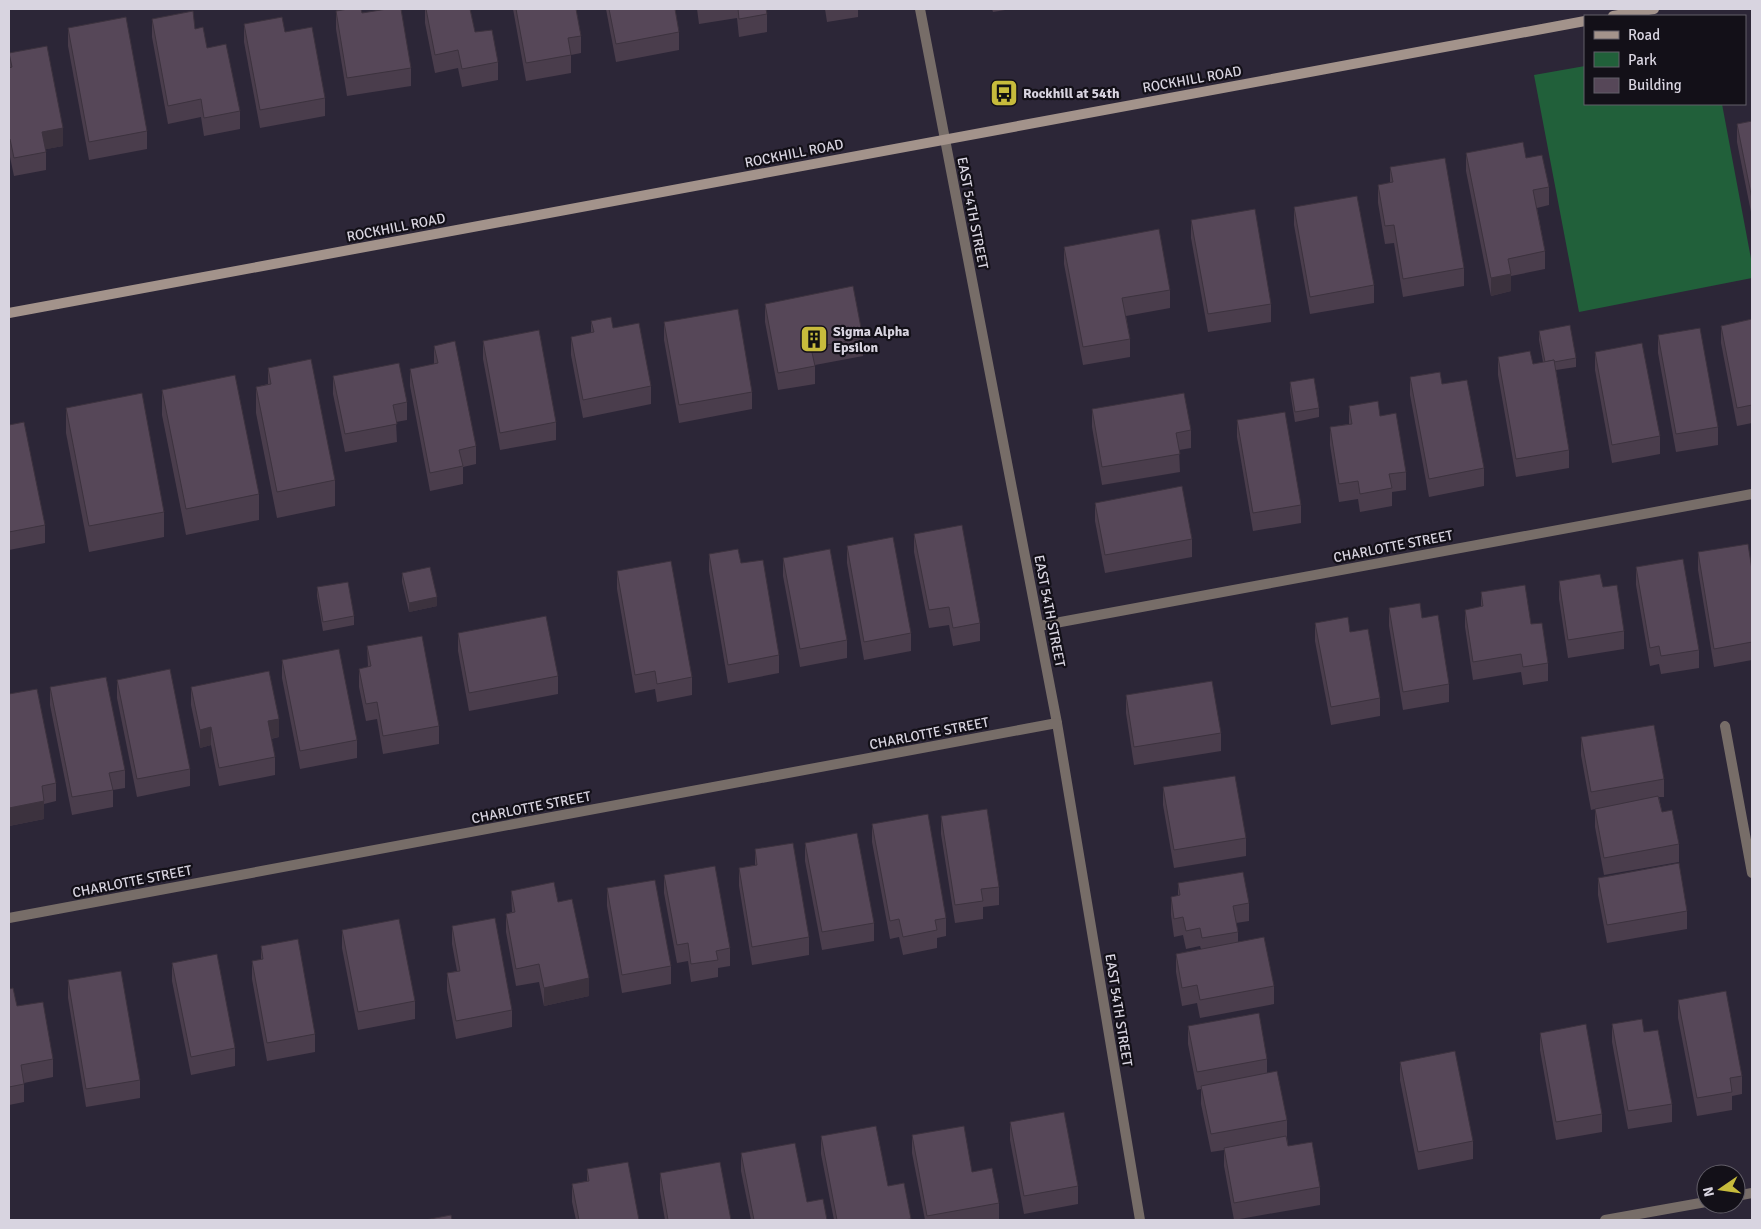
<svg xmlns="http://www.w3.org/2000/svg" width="1761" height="1229" viewBox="0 0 1761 1229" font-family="Signika,sans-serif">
  <rect width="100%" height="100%" fill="#2c2637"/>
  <path fill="#21603a" d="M1585,66V104H1722L1752,264V278L1579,312L1534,75Z"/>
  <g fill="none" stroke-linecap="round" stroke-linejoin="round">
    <g stroke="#776d68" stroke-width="10">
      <path d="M920,9L1057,723L1140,1220"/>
      <path d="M1039,626L1752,494"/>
      <path d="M1725,726L1752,873"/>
      <path d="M9,918L1057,723"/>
      <path d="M1736,1196L1752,1193"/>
      <path d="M1605,1220L1706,1202"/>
    </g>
    <g stroke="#a3938b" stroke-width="10">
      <path d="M1613,16L1654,9"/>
      <path d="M9,313L1585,21"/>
    </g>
  </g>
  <g fill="#4a3d4c">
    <path d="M425,9H470L475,32L498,62V80L462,87L458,68L435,73L425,23Z"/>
    <path d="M513,9H576L581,36V53L571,55V73L526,81Z"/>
    <path d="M606,9H675L679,32V50L616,62Z"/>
    <path d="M697,9H766L767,14V32L739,37L737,18L699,24Z"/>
    <path d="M825,9H858V17L827,22Z"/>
    <path d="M992,9H1011L993,12Z"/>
    <path d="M336,11L362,13L411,68V86L347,96L336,29Z"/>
    <path d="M152,19L195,29L207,48L240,111V129L204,136L201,117L168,124L152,37Z"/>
    <path d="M244,24L285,32L325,98V116L260,128L244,42Z"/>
    <path d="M68,28L147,131V149L89,160L68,46Z"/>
    <path d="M9,53L63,146L46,149V170L14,176L10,157H9Z"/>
    <path d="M1752,121V217L1737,142V124Z"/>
    <path d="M1466,153L1526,158L1549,187V205L1537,208L1545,251V269L1511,276V291L1491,296L1466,171Z"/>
    <path d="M1390,167L1464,268V286L1403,297L1394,243L1385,244L1378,203V185L1390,183Z"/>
    <path d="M1294,207L1374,285V303L1310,314L1294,225Z"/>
    <path d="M1191,220L1271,304V322L1208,332L1191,238Z"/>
    <path d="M1064,247L1170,290V308L1126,316L1130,339V357L1083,365L1064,264Z"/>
    <path d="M765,304L863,338V356L815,365V384L778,390L765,322Z"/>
    <path d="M1752,319V423L1737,426L1721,343V326Z"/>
    <path d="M591,321L613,328L651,386V404L583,418L571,355V337L591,333Z"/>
    <path d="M664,322L752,392V409L679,423L664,340Z"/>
    <path d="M1539,331L1576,358V367L1556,370L1569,450V468L1516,477L1498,375V357L1533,364L1543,362L1539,340Z"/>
    <path d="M1658,335L1718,427V445L1676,452L1658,353Z"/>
    <path d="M483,341L556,422V440L500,450L483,359Z"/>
    <path d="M434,346L476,446V464L463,467V484L430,491L410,386V369L434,364Z"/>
    <path d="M1595,352L1660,436V454L1612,463L1595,370Z"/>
    <path d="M268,368L335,480V506L277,518L256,413V387L268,384Z"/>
    <path d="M333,376L407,402V420L396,422L397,442L345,452L333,394Z"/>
    <path d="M1410,377L1442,384L1484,468V486L1429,497L1410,395Z"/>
    <path d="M1290,382L1319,408V417L1295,422L1290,391Z"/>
    <path d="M162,390L259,494V520L186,535L162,415Z"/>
    <path d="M1349,406L1380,416L1406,472V490L1392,492V506L1360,512L1358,499L1339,502L1330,445V427L1349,424Z"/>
    <path d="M66,408L164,512V537L89,552L66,433Z"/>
    <path d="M1092,409L1191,430V448L1179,450L1180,472L1102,485L1092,427Z"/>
    <path d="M1237,420L1301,505V523L1253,531L1237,437Z"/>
    <path d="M9,425L45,525V543L9,550Z"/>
    <path d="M1095,503L1192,539V557L1105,573L1095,521Z"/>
    <path d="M914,534L980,623V641L953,646L949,625L929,628L914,552Z"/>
    <path d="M847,546L911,633V651L864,660L847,563Z"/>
    <path d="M1698,552L1752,570V660L1714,667L1698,570Z"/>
    <path d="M709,554L741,563L779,655V673L728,683L709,571Z"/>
    <path d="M783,558L847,640V658L800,667L783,576Z"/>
    <path d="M1636,567L1699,650V668L1661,674L1659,664L1650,666L1636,585Z"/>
    <path d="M617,571L692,677V695L657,702L655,689L635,693L617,589Z"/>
    <path d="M402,573L437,606L409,612L402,582Z"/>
    <path d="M1559,581L1603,587L1624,631V649L1568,658L1559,599Z"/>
    <path d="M317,587L354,616V625L323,631L317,596Z"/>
    <path d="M1481,592L1531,624L1548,663V681L1523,685L1521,672L1473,680L1465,627V610L1481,607Z"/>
    <path d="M1389,608L1422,618L1449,684V702L1403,710L1389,626Z"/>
    <path d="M1315,623L1350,632L1380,698V716L1331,725L1315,641Z"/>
    <path d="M458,633L558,676V694L469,711L458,651Z"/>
    <path d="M367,646L439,726V744L383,754L377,719L366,721L359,687V669L368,667Z"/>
    <path d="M282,660L357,740V758L300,769L282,678Z"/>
    <path d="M117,680L190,769V786L137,797L117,698Z"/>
    <path d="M50,687L125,770V788L113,790V807L72,815L50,705Z"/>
    <path d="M191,687L279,737L271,739L275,757V775L219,786L211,745L200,748L191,705Z"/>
    <path d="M9,694L56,783V801L44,804V819L9,826Z"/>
    <path d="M1126,695L1221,733V751L1134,765L1126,713Z"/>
    <path d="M1581,737L1664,779V797H1659L1662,812L1679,844V862L1604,875L1595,827V809L1591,810L1581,755Z"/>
    <path d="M1163,787L1246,838V856L1174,868L1163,805Z"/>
    <path d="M941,816L999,887V905L983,907V919L955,923L941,834Z"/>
    <path d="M872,824L946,918V936L937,938V948L903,955L899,937L890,939L872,842Z"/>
    <path d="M805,843L874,923V941L822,950L805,861Z"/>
    <path d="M755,849L809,937V955L752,965L739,886V868L755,865Z"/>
    <path d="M664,875L730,948V966L718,968V977L691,982L688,961L677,963L664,893Z"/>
    <path d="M1598,878L1687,911V929L1607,943L1598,895Z"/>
    <path d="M1178,883L1249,903V921L1236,923L1238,932V942L1274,986V1004L1200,1018L1197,1003L1182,1006L1176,972V954L1201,949L1200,946L1186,949L1183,935L1174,937L1171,915V897L1178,896Z"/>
    <path d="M607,888L671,966V984L622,993L607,906Z"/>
    <path d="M511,891L558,902L589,996L544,1006L539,982L516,986L506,932V914L512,912Z"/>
    <path d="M452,926L512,1010V1027L456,1039L447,991V973L457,971L452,944Z"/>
    <path d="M342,930L415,1001V1019L358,1030L342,948Z"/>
    <path d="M261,946L315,1034V1052L267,1061L252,979V961L261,960Z"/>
    <path d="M172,963L235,1048V1066L191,1075L172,981Z"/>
    <path d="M68,980L140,1080V1098L86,1107L68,998Z"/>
    <path d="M9,989L17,1006L53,1059V1077L24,1083V1102L9,1105Z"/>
    <path d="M1678,1000L1742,1076V1094L1732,1096V1110L1697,1116L1678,1018Z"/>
    <path d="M1612,1024L1644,1032L1672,1104V1122L1628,1129L1612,1042Z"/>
    <path d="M1188,1026L1267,1059V1073L1287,1120V1137L1288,1146L1320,1187V1205L1234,1220L1224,1166V1150L1211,1152L1201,1104V1089L1197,1090L1188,1044Z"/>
    <path d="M1540,1033L1602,1114V1132L1556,1140L1540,1050Z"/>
    <path d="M1400,1062L1473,1141V1159L1418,1170L1400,1080Z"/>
    <path d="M1010,1122L1078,1186V1204L1024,1214L1010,1140Z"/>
    <path d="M912,1135L972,1172L999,1203V1220H925L912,1153Z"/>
    <path d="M821,1136L888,1186L904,1183L911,1220H834L821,1154Z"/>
    <path d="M741,1153L807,1202L827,1220H751L741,1171Z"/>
    <path d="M587,1169L639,1220H576L572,1202V1184L587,1181Z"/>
    <path d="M660,1173L731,1220H665L660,1191Z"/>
  </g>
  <g fill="#3c323e">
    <path d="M63,128V146L42,150V132Z"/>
    <path d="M1511,274V291L1491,296V278Z"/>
    <path d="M437,597V606L409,612V603Z"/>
    <path d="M279,719V737L268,739V721Z"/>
    <path d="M211,727V745L200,748V730Z"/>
    <path d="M44,801V819L9,826V808Z"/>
    <path d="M589,978V996L544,1006V988Z"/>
  </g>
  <g fill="#564758" stroke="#3c323e">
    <path d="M348,9H361L362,13L387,9H401L411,68L347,78L336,11Z"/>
    <path d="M426,9H470L475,32L492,30L498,62L462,69L458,50L435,55Z"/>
    <path d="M516,9H576L581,36L568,38L571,55L526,63Z"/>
    <path d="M609,9H675L679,32L616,44Z"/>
    <path d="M738,9H766L767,14L739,19Z"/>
    <path d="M193,11L195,29L203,27L207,48L226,44L240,111L204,118L201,99L168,106L152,19Z"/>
    <path d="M126,17L147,131L89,142L68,28Z"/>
    <path d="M282,17L285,32L312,27L325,98L260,110L244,24Z"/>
    <path d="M47,46L63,128L42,132L46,152L14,158L10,139H9V68L12,67L9,53Z"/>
    <path d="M1752,121V199L1737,124Z"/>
    <path d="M1523,142L1526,158L1542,155L1549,187L1533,190L1545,251L1508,259L1511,274L1491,278L1466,153Z"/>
    <path d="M1445,158L1464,268L1403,279L1394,225L1385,226L1378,185L1393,182L1390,167Z"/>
    <path d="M1357,196L1374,285L1310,297L1294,207Z"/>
    <path d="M1255,209L1271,304L1208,314L1191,220Z"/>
    <path d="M1159,229L1170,290L1122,298L1130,339L1083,347L1064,247Z"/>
    <path d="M853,286L863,338L811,348L815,366L778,373L765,304Z"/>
    <path d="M738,309L752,392L679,405L664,322Z"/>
    <path d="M611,317L613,328L639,323L651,386L583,400L571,337L594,332L591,321Z"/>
    <path d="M1752,319V405L1737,408L1721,326Z"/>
    <path d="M1570,325L1576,358L1554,362V360L1545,362L1539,331Z"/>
    <path d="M1700,328L1718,427L1676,434L1658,335Z"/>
    <path d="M539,330L556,422L500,433L483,341Z"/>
    <path d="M455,341L476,446L459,450L463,466L430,473L410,369L438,363L434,346Z"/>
    <path d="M1642,343L1660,436L1612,445L1595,352Z"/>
    <path d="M1530,351L1533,364L1554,360L1569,450L1516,459L1498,357Z"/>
    <path d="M311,359L335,480L277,492L256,387L271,384L268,368Z"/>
    <path d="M399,363L407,402L393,405L397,424L345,434L333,376Z"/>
    <path d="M1440,372L1442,384L1467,380L1484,468L1429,479L1410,377Z"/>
    <path d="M235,375L259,494L186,509L162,390Z"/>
    <path d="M1314,378L1319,408L1295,412L1290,382Z"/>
    <path d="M142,393L164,512L89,526L66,408Z"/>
    <path d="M1184,393L1191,430L1176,433L1180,454L1102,467L1092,409Z"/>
    <path d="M1378,401L1380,416L1396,413L1406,472L1389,474L1392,488L1360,494L1358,481L1339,484L1330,427L1352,424L1349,406Z"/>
    <path d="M1285,412L1301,505L1253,513L1237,420Z"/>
    <path d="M24,422L45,525L9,532V425Z"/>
    <path d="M1182,486L1192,539L1105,555L1095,503Z"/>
    <path d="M962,525L980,623L953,628L949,607L929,610L914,534Z"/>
    <path d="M893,537L911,633L864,642L847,546Z"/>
    <path d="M1748,544L1752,570V642L1714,649L1698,552Z"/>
    <path d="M738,549L741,563L763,560L779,655L728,665L709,554Z"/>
    <path d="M830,549L847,640L800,649L783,558Z"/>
    <path d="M1683,559L1699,650L1661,656L1659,646L1650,648L1636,567Z"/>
    <path d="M671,561L692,677L657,684L655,671L635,675L617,571Z"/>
    <path d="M430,567L437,597L409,603L402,573Z"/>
    <path d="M1600,574L1603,587L1617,585L1624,631L1568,640L1559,581Z"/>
    <path d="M348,582L354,616L323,622L317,587Z"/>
    <path d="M1525,585L1531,624L1542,623L1548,663L1523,667L1521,654L1473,662L1465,610L1483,606L1481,592Z"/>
    <path d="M1420,603L1422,618L1438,615L1449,684L1403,692L1389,608Z"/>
    <path d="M546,616L558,676L469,693L458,633Z"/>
    <path d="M1348,617L1350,632L1368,629L1380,698L1331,707L1315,623Z"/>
    <path d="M422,636L439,726L383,736L377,702L366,704L359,669L371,666L367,646Z"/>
    <path d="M339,649L357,740L300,751L282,660Z"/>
    <path d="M170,669L190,769L137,779L117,680Z"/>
    <path d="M269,671L279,719L268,721L275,757L219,768L211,727L200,730L191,687Z"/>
    <path d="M106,677L125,770L109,773L113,790L72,797L50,687Z"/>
    <path d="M1212,681L1221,733L1134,747L1126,695Z"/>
    <path d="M37,689L56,783L42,786L44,801L9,808V694Z"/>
    <path d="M1654,725L1664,779L1591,792L1581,737Z"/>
    <path d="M1235,776L1246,838L1174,850L1163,787Z"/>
    <path d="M1658,796L1662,812L1672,810L1679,844L1604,858L1595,809Z"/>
    <path d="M987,809L999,887L981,889L983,901L955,905L941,816Z"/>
    <path d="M928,814L946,918L935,920L937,930L903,937L899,919L890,921L872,824Z"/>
    <path d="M857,833L874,923L822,932L805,843Z"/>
    <path d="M793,843L809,937L752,947L739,868L757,865L755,849Z"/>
    <path d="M1679,863L1687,911L1607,925L1598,878Z"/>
    <path d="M715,866L730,948L716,951L718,960L691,964L688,943L677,945L664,875Z"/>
    <path d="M1243,872L1249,903L1233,906L1238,932L1202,938L1200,928L1186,931L1183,917L1174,919L1171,897L1180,895L1178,883Z"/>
    <path d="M655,880L671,966L622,975L607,888Z"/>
    <path d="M554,882L558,902L572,899L589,978L544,988L539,964L516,969L506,914L515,912L511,891Z"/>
    <path d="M495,918L512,1010L456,1021L447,973L460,971L452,926Z"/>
    <path d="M399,919L415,1001L358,1012L342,930Z"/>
    <path d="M1264,937L1274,986L1200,1000L1197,985L1182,988L1176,954Z"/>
    <path d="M298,939L315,1034L267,1043L252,961L263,959L261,946Z"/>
    <path d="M217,954L235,1048L191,1057L172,963Z"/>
    <path d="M121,971L140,1080L86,1089L68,980Z"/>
    <path d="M13,988L17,1006L43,1002L53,1059L21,1065L24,1084L9,1087V989Z"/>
    <path d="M1726,991L1742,1076L1730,1078L1732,1092L1697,1098L1678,1000Z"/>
    <path d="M1259,1013L1267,1059L1197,1072L1188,1026Z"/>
    <path d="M1642,1019L1644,1032L1658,1030L1672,1104L1628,1111L1612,1024Z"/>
    <path d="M1586,1024L1602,1114L1556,1122L1540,1033Z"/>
    <path d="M1455,1051L1473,1141L1418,1152L1400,1062Z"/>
    <path d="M1277,1071L1287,1120L1211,1134L1201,1086Z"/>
    <path d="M1064,1112L1078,1186L1024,1196L1010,1122Z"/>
    <path d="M876,1126L888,1186L904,1183L911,1219L904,1220H837L821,1136Z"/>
    <path d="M964,1126L972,1172L992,1168L999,1203L927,1216L912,1135Z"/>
    <path d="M1286,1136L1288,1146L1312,1142L1320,1187L1234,1203L1224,1148Z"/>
    <path d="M795,1143L807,1202L823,1199L827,1220H754L741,1153Z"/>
    <path d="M628,1162L639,1220H579L572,1184L589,1181L587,1169Z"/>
    <path d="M720,1162L731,1220H668L660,1173Z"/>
    <path d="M451,1215L452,1220H425Z"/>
  </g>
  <defs>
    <g id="bus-square" transform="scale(1.4375)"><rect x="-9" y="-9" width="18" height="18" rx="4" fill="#c7bb3c" stroke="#131018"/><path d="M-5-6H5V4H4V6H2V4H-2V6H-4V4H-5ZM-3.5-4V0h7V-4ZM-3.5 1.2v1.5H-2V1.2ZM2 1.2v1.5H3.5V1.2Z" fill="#111"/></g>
    <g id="building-square" transform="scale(1.4375)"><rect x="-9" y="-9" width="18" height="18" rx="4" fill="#c7bb3c" stroke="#131018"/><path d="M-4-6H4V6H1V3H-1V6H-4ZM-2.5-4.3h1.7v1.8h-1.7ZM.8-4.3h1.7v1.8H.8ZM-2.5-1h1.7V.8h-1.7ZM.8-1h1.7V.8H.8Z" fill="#111"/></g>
  </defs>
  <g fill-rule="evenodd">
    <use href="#bus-square" x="1004" y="93"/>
    <use href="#building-square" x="814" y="339"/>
  </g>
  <g text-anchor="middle" stroke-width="4.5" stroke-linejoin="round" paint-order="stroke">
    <g font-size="14" fill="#d8d4e0" stroke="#131018">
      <text transform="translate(1192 79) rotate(-10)" y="5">ROCKHILL ROAD</text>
      <text transform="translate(794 153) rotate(-11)" y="5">ROCKHILL ROAD</text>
      <text transform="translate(973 213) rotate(79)" y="5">EAST 54TH STREET</text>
      <text transform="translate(396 227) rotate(-11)" y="5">ROCKHILL ROAD</text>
      <text transform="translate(1393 546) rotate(-11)" y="5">CHARLOTTE STREET</text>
      <text transform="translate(1050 611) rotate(79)" y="5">EAST 54TH STREET</text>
      <text transform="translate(929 733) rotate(-11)" y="5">CHARLOTTE STREET</text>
      <text transform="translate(531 807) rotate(-11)" y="5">CHARLOTTE STREET</text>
      <text transform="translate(132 881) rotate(-11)" y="5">CHARLOTTE STREET</text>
      <text transform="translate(1119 1010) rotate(81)" y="5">EAST 54TH STREET</text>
    </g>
    <g font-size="14" font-weight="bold" fill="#d8d4e0" stroke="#131018" text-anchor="start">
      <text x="1023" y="98">Rockhill at 54th</text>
      <text x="833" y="336">Sigma Alpha<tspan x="833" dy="16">Epsilon</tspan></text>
    </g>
  </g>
  <rect width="1761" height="1229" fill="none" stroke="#d8d4e0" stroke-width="20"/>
  <rect x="1584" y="15" width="162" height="90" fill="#131018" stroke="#625e68"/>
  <rect x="1594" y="31" width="25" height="8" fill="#a3938b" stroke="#625e68"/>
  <text x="1628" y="40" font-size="15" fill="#d8d4e0">Road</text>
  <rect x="1594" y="52" width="25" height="15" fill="#21603a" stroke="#625e68"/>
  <text x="1628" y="65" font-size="15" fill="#d8d4e0">Park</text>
  <rect x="1594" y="78" width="25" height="15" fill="#564758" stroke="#625e68"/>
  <text x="1628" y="90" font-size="15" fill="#d8d4e0">Building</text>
  <g transform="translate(1721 1189) rotate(257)"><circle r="24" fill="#131018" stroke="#625e68"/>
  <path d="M0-4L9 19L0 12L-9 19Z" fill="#c7bb3c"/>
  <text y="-8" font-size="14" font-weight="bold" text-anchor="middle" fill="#d8d4e0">N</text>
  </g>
</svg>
